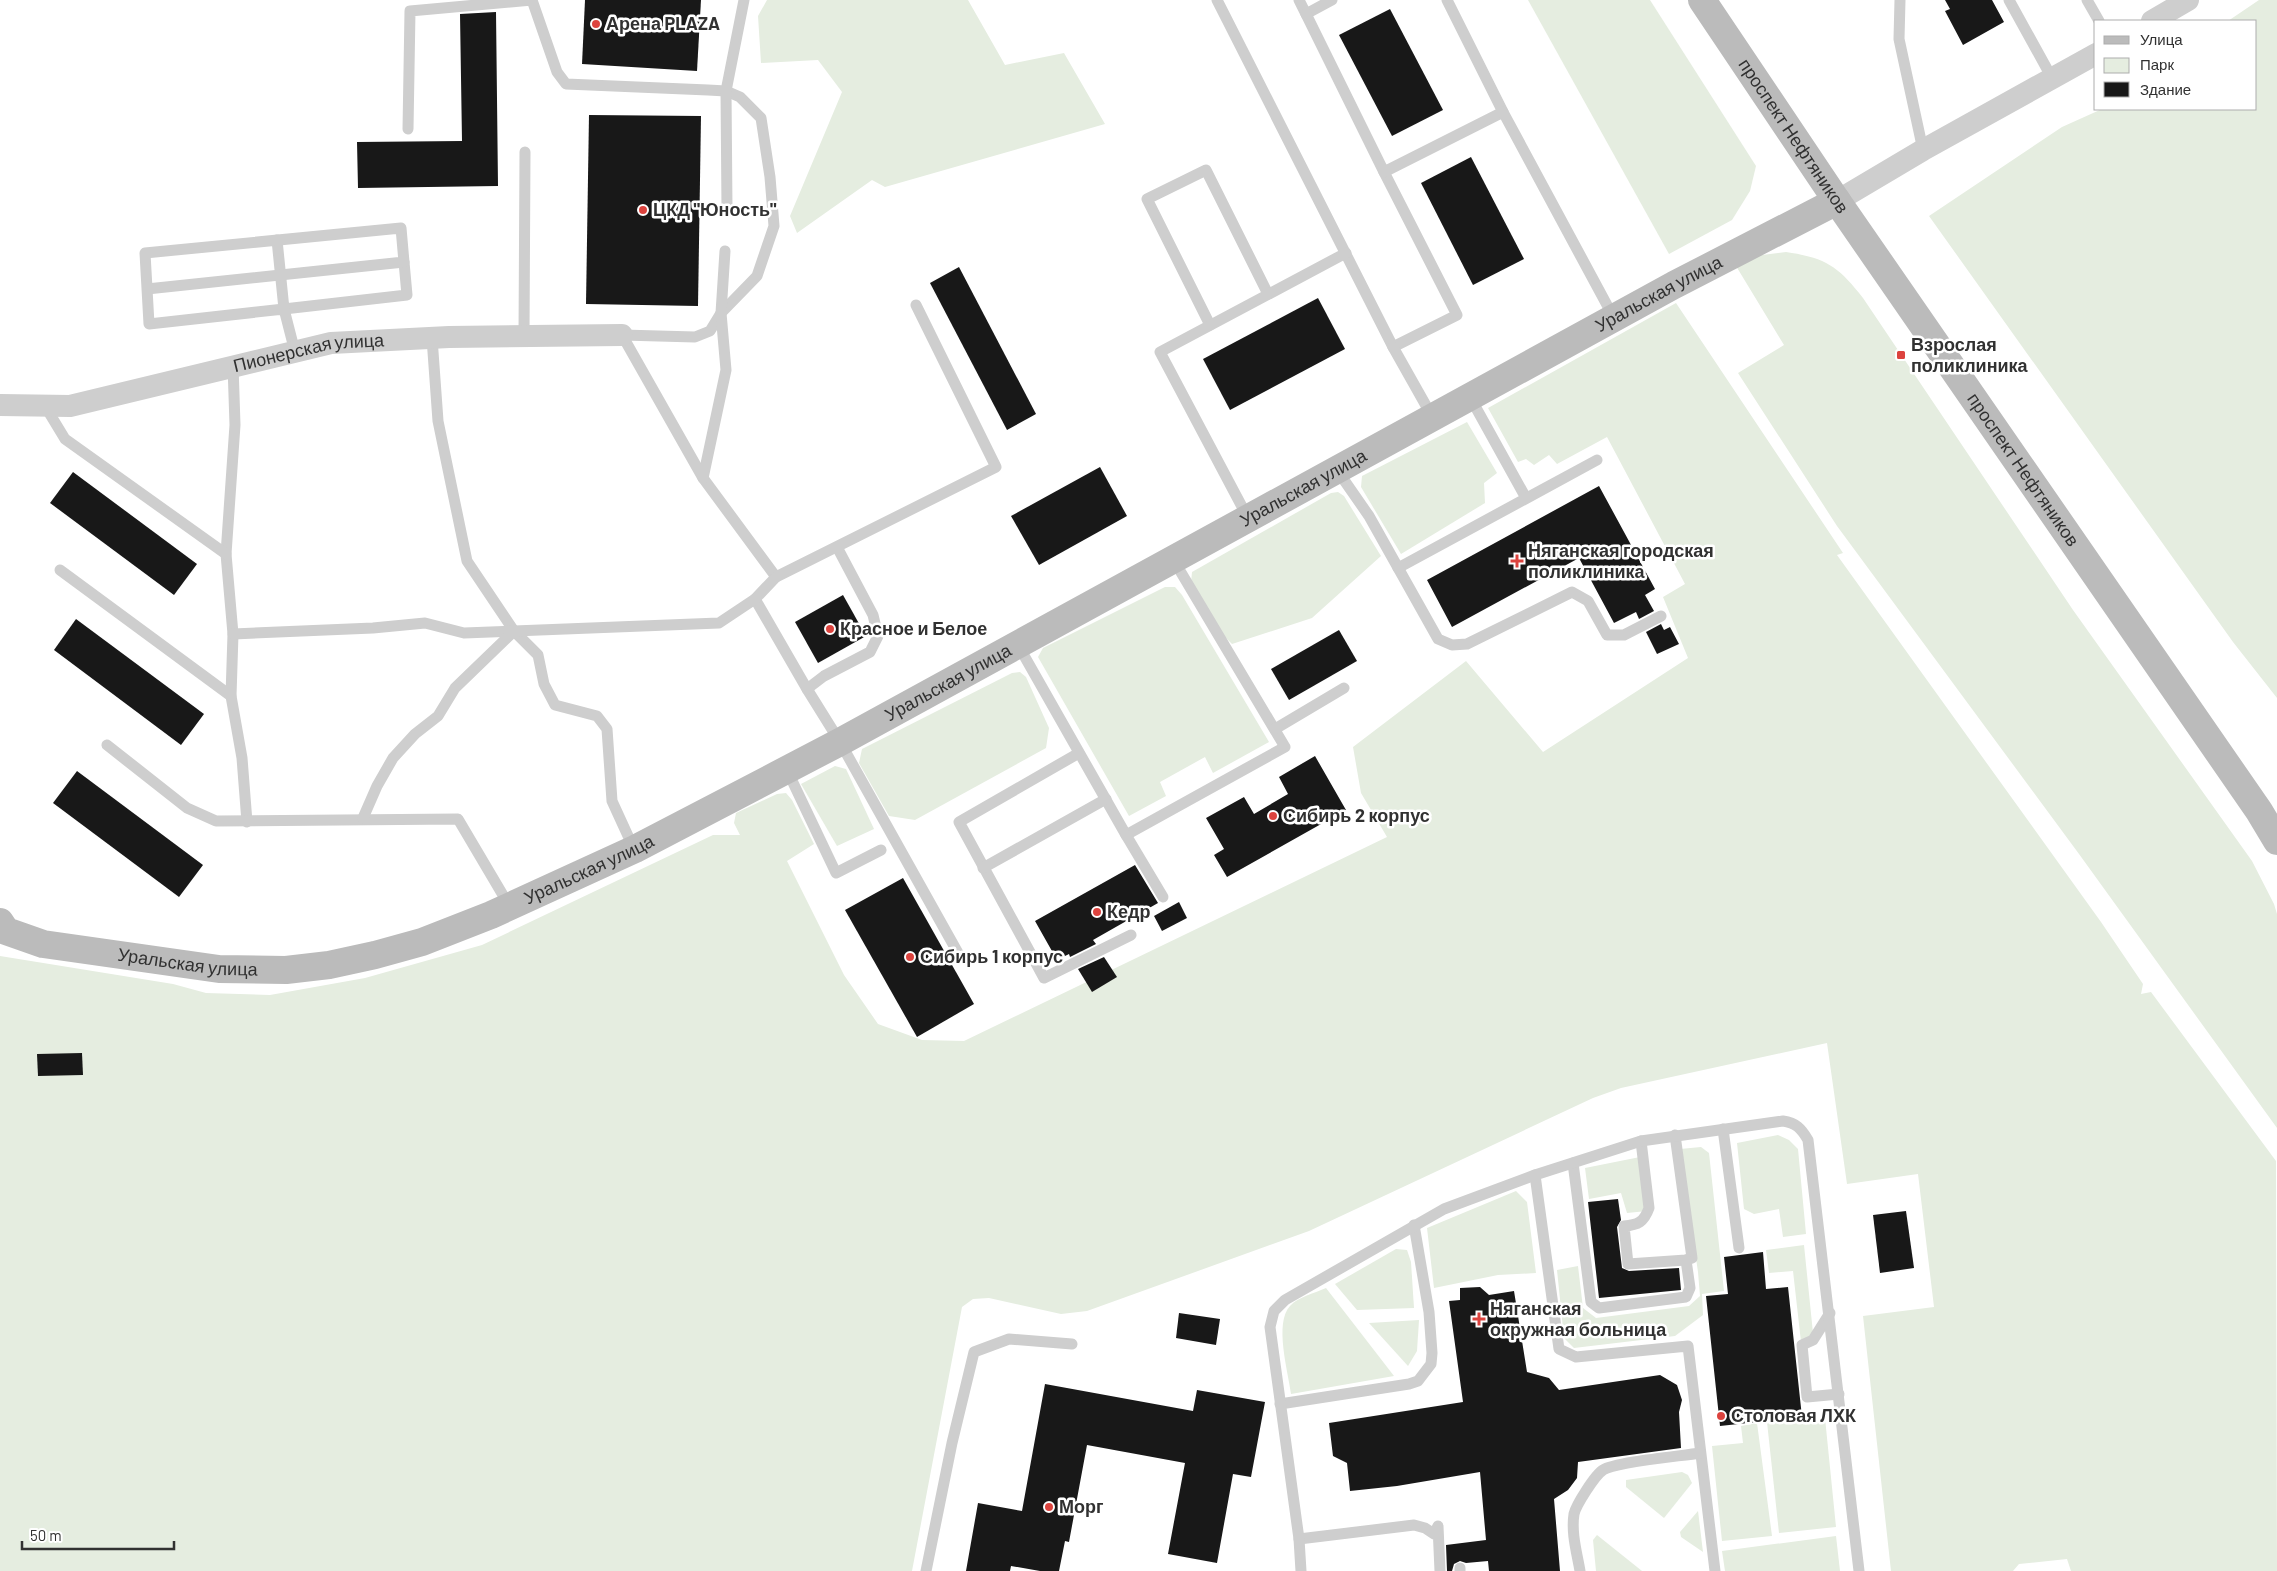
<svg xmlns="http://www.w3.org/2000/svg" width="2277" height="1571" viewBox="0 0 2277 1571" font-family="Barlow,sans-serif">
  <rect width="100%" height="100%" fill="#fff"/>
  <g fill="#e5ede0">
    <path d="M767,0H968L1005,65L1064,53L1105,124L885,187L872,180L797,233L790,216L842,92L818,60L761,63L758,16Z"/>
    <path d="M1528,0H1650L1756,166L1750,191L1732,220L1669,254Z"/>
    <path d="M2259,0H2277V698L2233,642L1929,216L2062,127L2102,109H2256V21H2228Z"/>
    <path d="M1786,252C1826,258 1838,266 1863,298L2073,610L2252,861L2274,904L2277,914V1128L2079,854L1837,526L1738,373L1784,345L1736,266L1754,256Z"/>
    <path d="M1676,303L1843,553L1837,555L2101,922L2143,984L2141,994L2151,992L2276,1161L2277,1571H2071L2067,1559L2019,1564L2013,1571H1891L1863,1316L1934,1307L1918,1174L1847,1184L1827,1043L1621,1088L1593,1098L1309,1231L1087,1311L1061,1314L989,1298L973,1299L962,1307L912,1571H0V956L173,984L206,993L270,995L365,978L482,945L713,835H740L734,823L736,813L777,794L786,793L792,800L814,844L787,861L844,975L878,1024L922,1040L964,1041L1387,837L1361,793L1353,747L1466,661L1543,752L1688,658L1663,597L1685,584L1607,437L1557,464L1549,455L1534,465L1526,459L1518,462L1488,408Z"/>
    <path d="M1467,422L1497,473L1484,483L1485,503L1401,554L1361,487L1362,476Z"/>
    <path d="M1338,492L1344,496L1381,556L1312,618L1232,644L1224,636L1191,583L1192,572L1331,493Z"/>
    <path d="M1165,587H1175L1182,595L1269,742L1213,773L1205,757L1160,782L1166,796L1129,816L1038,657L1043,648Z"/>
    <path d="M1020,672L1026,677L1049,728L1046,748L915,820L889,816L859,763L862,749L1012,673Z"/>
    <path d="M835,766L846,769L874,829L837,846L801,784Z"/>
    <path d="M1778,1135L1789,1140L1798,1149L1806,1234L1783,1237L1779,1209L1754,1214L1744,1209L1737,1143Z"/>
    <path d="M1701,1147L1709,1153L1724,1291L1702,1294L1703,1315L1675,1336L1574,1348L1564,1338L1557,1270L1578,1266L1583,1308L1596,1318L1689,1306L1700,1296L1698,1272L1680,1149Z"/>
    <path d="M1640,1157L1647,1211L1627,1213L1621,1193L1589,1199L1585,1168Z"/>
    <path d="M1516,1191L1527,1202L1536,1273L1498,1275L1434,1288L1427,1228Z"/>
    <path d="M1804,1245L1813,1333L1801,1342L1793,1271L1769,1273L1766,1250Z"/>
    <path d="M1396,1249L1407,1250L1411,1262L1414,1308L1357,1310L1335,1284Z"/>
    <path d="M1326,1288L1394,1376L1291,1394C1288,1371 1274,1323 1290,1306C1298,1297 1315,1293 1326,1288Z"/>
    <path d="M1419,1320L1417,1351L1408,1366L1369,1323Z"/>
    <path d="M1825,1418L1836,1527L1779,1533L1767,1422Z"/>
    <path d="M1757,1423L1772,1536L1722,1541L1712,1446L1743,1443L1741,1426Z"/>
    <path d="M1682,1472L1688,1475L1692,1483L1664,1518L1626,1487V1480Z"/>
    <path d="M1698,1511L1703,1552L1681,1537L1680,1532Z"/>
    <path d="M1597,1535L1642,1571H1596L1593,1540Z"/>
    <path d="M1836,1536L1840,1571H1725L1722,1551Z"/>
  </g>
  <g fill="#181818">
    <path d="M585,0H701L697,71L582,64Z"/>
    <path d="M1945,0H1992L2004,22L1963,45L1945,11L1950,9Z"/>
    <path d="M1390,9L1443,110L1392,136L1339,35Z"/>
    <path d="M496,12L498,186L358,188L357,142L462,141L460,14Z"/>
    <path d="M589,115L701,116L698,306L586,304Z"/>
    <path d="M1471,157L1524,259L1473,285L1421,183Z"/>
    <path d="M959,267L1036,414L1007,430L930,283Z"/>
    <path d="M1318,298L1345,349L1230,410L1203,359Z"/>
    <path d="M1100,467L1127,516L1039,565L1011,516Z"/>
    <path d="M73,472L197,564L174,595L50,503Z"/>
    <path d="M1599,486L1655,589L1645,595L1654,611L1639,619L1636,612L1614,623L1579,558L1452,627L1427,580Z"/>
    <path d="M843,595L866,636L818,663L795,622Z"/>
    <path d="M76,619L204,714L181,745L54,650Z"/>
    <path d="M1661,624L1664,630L1670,627L1679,644L1657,654L1646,632Z"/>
    <path d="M1339,630L1357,661L1289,700L1271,669Z"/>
    <path d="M1315,756L1346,810L1227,877L1214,855L1224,849L1206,818L1244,797L1254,814L1288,794L1279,777Z"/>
    <path d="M77,771L203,865L179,897L53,803Z"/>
    <path d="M1135,865L1158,903L1093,940L1096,944L1070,957L1069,954L1057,960L1035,921Z"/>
    <path d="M903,878L974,1004L917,1037L845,910Z"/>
    <path d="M1179,902L1187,918L1162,931L1154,916Z"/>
    <path d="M1104,957L1117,977L1092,992L1078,969Z"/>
    <path d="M82,1053L83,1075L38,1076L37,1054Z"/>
    <path d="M1618,1199L1621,1220L1617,1227L1622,1268L1629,1271L1679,1268L1681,1290L1599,1298L1588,1202Z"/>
    <path d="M1906,1211L1914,1268L1880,1273L1873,1215Z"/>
    <path d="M1763,1252L1766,1289L1788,1287L1802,1417L1720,1426L1706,1296L1728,1294L1724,1257Z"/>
    <path d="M1480,1287L1489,1295L1514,1291L1527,1372L1549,1378L1559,1390L1660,1375L1677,1385L1682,1400L1679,1412L1681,1448L1578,1462L1577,1478L1568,1490L1554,1499L1560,1571H1489L1488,1561L1466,1563L1460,1561L1454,1564L1452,1571H1447L1446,1545L1486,1540L1480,1472L1397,1486L1350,1491L1347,1463L1333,1456L1329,1423L1463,1402L1449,1301L1460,1300V1288Z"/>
    <path d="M1179,1313L1220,1319L1216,1345L1176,1338Z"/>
    <path d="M1045,1384L1193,1411L1197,1390L1265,1402L1251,1477L1233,1474L1217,1563L1168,1554L1185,1463L1087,1445L1069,1542L1065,1541L1059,1571H1040L1011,1566L1010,1571H966L978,1503L1022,1511Z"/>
  </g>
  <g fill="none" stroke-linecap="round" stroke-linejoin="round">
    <g stroke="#cecece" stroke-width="11">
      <path d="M1217,0L1393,347L1457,315L1384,172"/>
      <path d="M1299,0L1306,14L1332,0"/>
      <path d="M1900,0L1899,39L1923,150"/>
      <path d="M2009,0L2052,78"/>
      <path d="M2087,0L2099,21"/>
      <path d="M1306,14L1384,172L1503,112L1447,0"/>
      <path d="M1503,112L1614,318"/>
      <path d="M408,129L410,11L532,0L557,72L566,84L708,90L726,91L740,97L761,118L770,177L774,226L757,276L721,313L710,331L695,337L622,335"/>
      <path d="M727,209L726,91L744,0"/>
      <path d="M277,240L284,309L407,295L404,262"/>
      <path d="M147,289L404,262L401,228L145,253L149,324L284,309L295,352"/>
      <path d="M1210,325L1147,199L1206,170L1268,294"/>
      <path d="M622,335L703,478L776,577"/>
      <path d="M524,336L525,152"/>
      <path d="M432,338L438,421L467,561L514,631"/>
      <path d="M1393,347L1433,418"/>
      <path d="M233,365L235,425L226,554L233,634L231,696L242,758L247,822"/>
      <path d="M1470,397L1526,498"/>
      <path d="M45,406L65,439L226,554"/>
      <path d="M1337,470L1369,516L1438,639L1452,645L1467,644L1572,592L1588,601L1607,635H1624L1661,616"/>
      <path d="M703,478L726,370L721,313L725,251"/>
      <path d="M1248,518L1160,352L1346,253"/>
      <path d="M1398,568L1597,460"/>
      <path d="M60,570L231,696"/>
      <path d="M755,599L807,689L840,742L958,953"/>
      <path d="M233,634L373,628L425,623L464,633L514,631L538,655L544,684L555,705L597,716L607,729L612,801L634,849"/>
      <path d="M1018,645L1126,835L1285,747L1173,559"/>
      <path d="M807,689L824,676L870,652L878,636L873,615L837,547"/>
      <path d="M1275,729L1344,688"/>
      <path d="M107,745L187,808L216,821L458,819L510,907"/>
      <path d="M1079,753L959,822L1044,978L1131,935"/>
      <path d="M787,770L836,873L881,850"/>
      <path d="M363,818L377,786L393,758L415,734L438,716L455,688L514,631L719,623L755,599L776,577L996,467L916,305"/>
      <path d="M1126,835L1163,897"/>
      <path d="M983,868L1106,799"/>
      <path d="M1723,1129L1739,1248"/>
      <path d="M1641,1141L1649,1208C1644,1222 1638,1225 1624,1226L1628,1264L1686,1260L1692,1258L1675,1135"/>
      <path d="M1573,1163L1591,1302L1599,1308L1686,1297L1690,1288L1686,1260"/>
      <path d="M1535,1175L1559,1349L1576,1357L1688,1346L1715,1571"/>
      <path d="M1830,1313L1813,1340L1802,1345L1807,1397L1839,1394"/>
      <path d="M1280,1404L1409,1384L1418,1381L1431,1364L1432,1353L1429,1312L1414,1225"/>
      <path d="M1299,1539L1414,1525L1425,1528L1434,1534L1438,1526L1440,1571"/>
      <path d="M1460,1568V1571"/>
      <path d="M926,1571L952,1443L974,1352L1009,1339L1072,1344"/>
      <path d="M1301,1571L1299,1539L1270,1327L1274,1311L1285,1300L1444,1209L1535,1175L1641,1141L1783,1121C1796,1123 1801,1128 1808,1140L1859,1571"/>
      <path d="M1580,1571C1577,1553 1571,1533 1574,1514C1576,1505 1595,1475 1603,1470C1615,1462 1682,1456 1700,1453"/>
    </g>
    <g stroke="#cecece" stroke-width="22">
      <path d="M2152,21L2188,0"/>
      <path d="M1837,201L1923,150L2096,54"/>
      <path id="s1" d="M0,405L70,406L331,343L449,337L622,335"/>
    </g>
    <g stroke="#bbb" stroke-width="28">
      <path id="s2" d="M1702,0L1837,201L2259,811L2277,841"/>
      <path id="s3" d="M0,922L6,931L43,944L219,969L286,970L329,965L375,955L422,942L491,915L635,849L840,742L1674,285L1837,201"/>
    </g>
  </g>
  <g fill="#dc433e" stroke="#fff" stroke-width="2">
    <circle cx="596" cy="24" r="5"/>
    <circle cx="643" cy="210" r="5"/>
    <rect x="1896" y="350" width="10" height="10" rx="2.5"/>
    <path d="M1514.5 553.5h5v5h5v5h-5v5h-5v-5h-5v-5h5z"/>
    <circle cx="830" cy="629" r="5"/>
    <circle cx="1273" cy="816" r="5"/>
    <circle cx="1097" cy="912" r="5"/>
    <circle cx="910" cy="957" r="5"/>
    <path d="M1476.5 1311.5h5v5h5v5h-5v5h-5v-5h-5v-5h5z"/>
    <circle cx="1721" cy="1416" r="5"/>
    <circle cx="1049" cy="1507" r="5"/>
  </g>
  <g text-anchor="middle" stroke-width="5" stroke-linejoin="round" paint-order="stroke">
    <g font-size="18" font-weight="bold" fill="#313131" stroke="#fff" text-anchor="start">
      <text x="606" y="30">Арена PLAZA</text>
      <text x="653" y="216">ЦКД "Юность"</text>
      <text x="1911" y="351">Взрослая<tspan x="1911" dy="21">поликлиника</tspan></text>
      <text x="1528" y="557">Няганская городская<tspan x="1528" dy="21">поликлиника</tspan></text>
      <text x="840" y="635">Красное и Белое</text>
      <text x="1283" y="822">Сибирь 2 корпус</text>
      <text x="1107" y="918">Кедр</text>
      <text x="920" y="963">Сибирь 1 корпус</text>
      <text x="1490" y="1315">Няганская<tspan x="1490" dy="21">окружная больница</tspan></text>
      <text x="1731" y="1422">Столовая ЛХК</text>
      <text x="1059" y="1513">Морг</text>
    </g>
    <g font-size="18" fill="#313131" stroke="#fff">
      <text dy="6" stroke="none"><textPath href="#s2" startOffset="164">проспект Нефтяников</textPath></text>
      <text dy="6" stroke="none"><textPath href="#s3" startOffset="1831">Уральская улица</textPath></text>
      <text dy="6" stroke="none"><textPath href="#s1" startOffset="315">Пионерская улица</textPath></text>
      <text dy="6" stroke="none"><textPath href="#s2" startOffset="569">проспект Нефтяников</textPath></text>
      <text dy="6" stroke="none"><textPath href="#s3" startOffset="1426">Уральская улица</textPath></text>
      <text dy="6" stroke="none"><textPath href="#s3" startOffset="1021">Уральская улица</textPath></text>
      <text dy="6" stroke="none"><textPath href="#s3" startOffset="616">Уральская улица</textPath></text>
      <text dy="6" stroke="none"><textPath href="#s3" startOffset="196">Уральская улица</textPath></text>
    </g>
  </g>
  <rect x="2094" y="20" width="162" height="90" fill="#ffffff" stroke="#adadad"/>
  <rect x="2104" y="36" width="25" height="8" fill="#bbbbbb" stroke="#adadad"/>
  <text x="2140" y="45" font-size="15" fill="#313131">Улица</text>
  <rect x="2104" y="58" width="25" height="15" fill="#e5ede0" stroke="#adadad"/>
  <text x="2140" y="70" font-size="15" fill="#313131">Парк</text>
  <rect x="2104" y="82" width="25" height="15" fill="#181818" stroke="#adadad"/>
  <text x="2140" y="95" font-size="15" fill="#313131">Здание</text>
  <path d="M22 1541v8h152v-8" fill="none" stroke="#313131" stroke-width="2.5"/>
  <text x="30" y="1541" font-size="15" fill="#313131" stroke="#ffffff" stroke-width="4" paint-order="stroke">50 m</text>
</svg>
